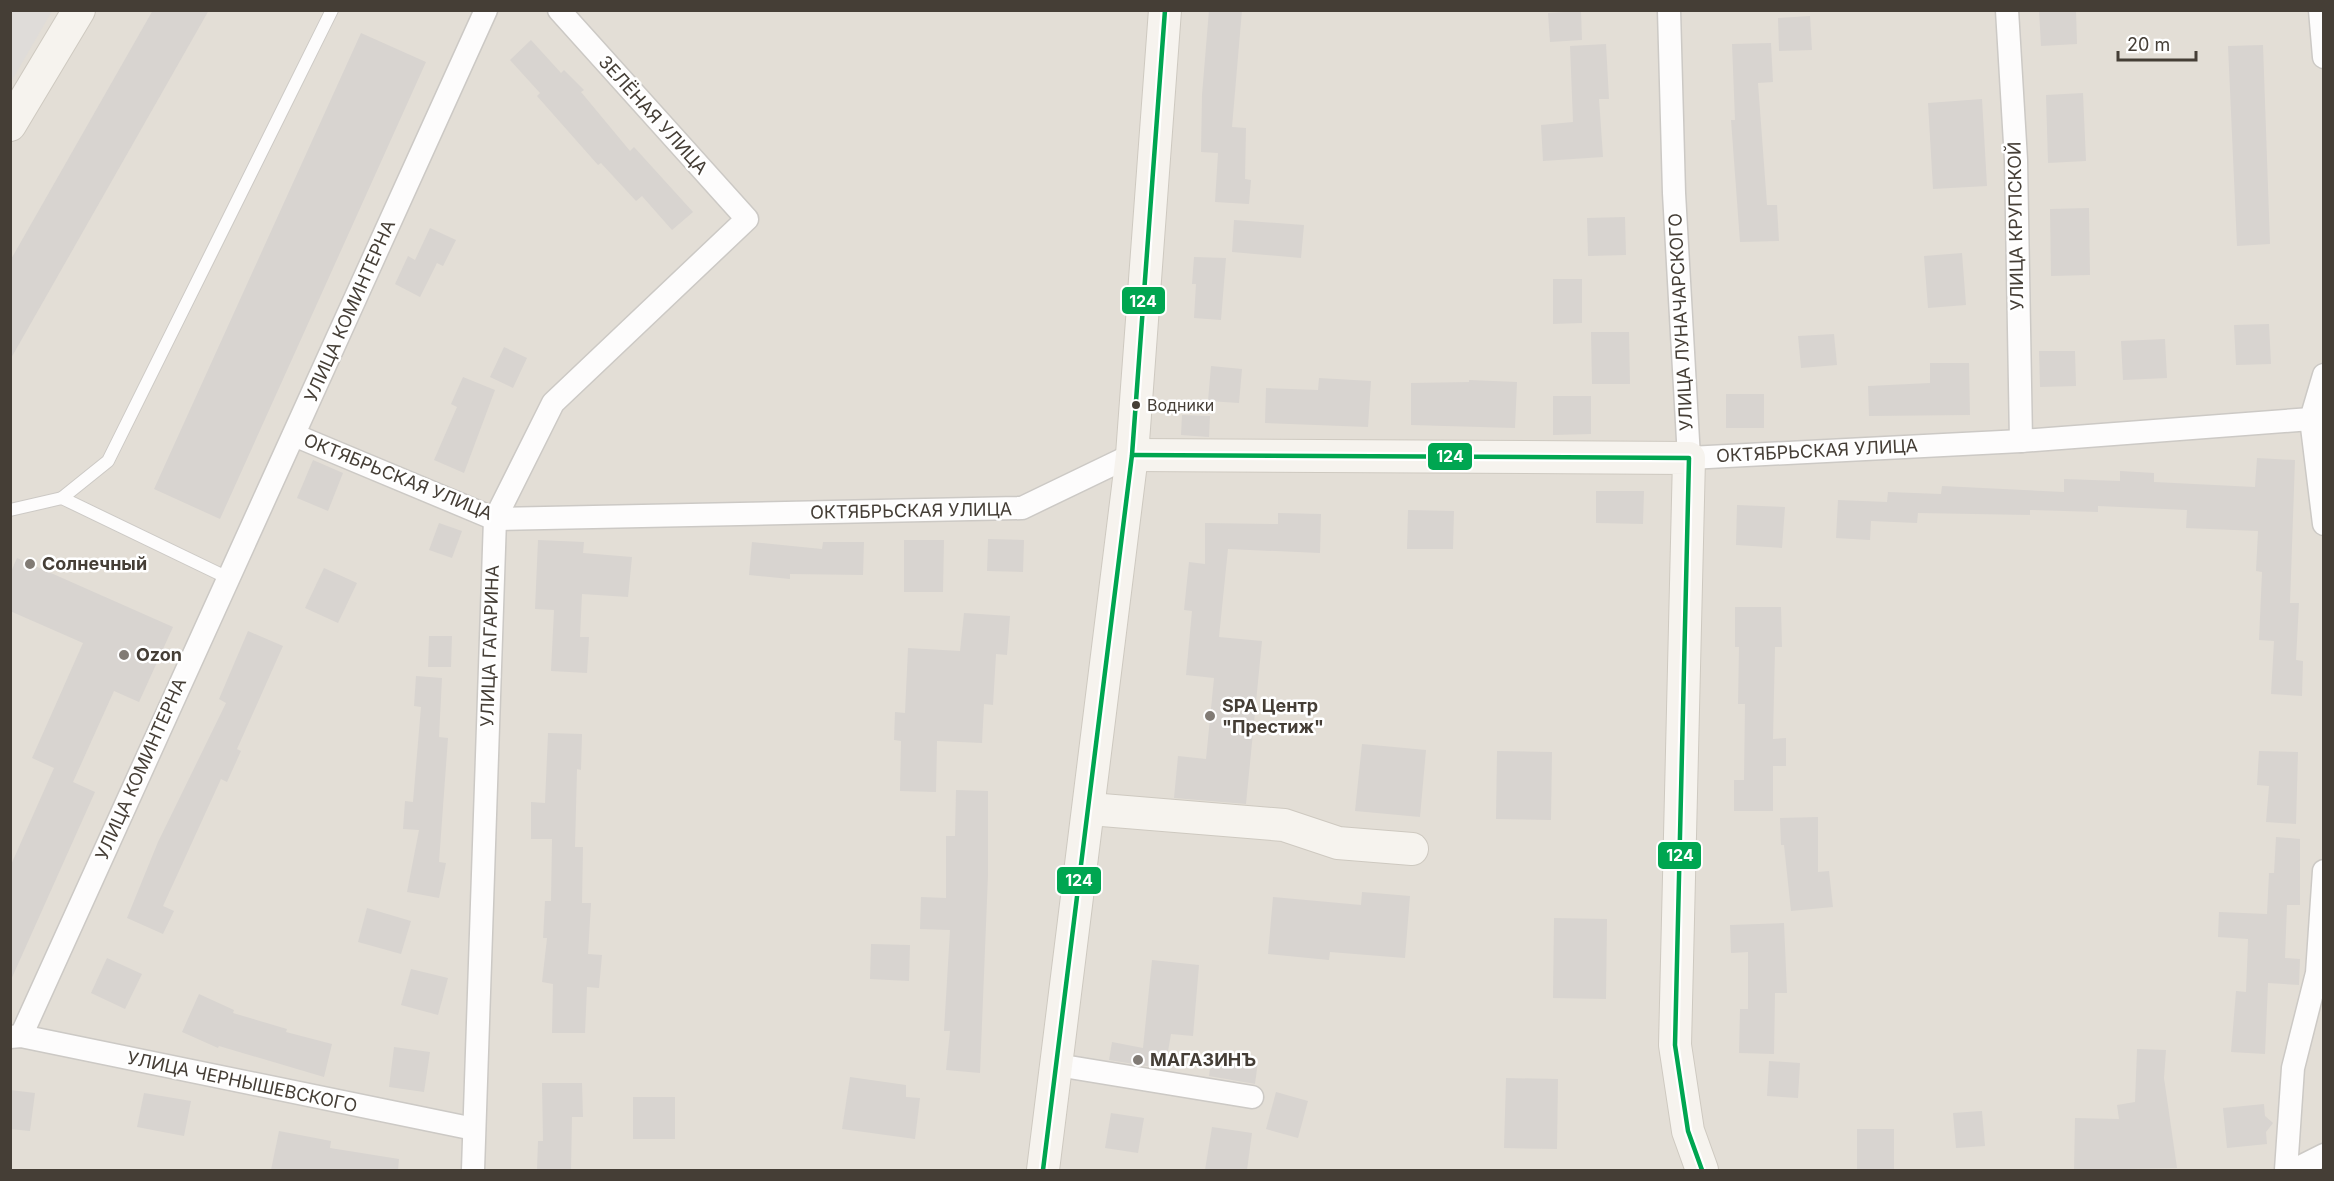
<svg xmlns="http://www.w3.org/2000/svg" width="2334" height="1181" viewBox="0 0 2334 1181" font-family="Inter,sans-serif">
  <rect width="100%" height="100%" fill="#f0ede9"/>
  <rect fill="#e3ded6" x="11" y="11" width="2312" height="1159"/>
  <path fill="#dfdcd9" d="M11,10L52,11L11,82L10,11Z"/>
  <g fill="#d8d4d0">
    <path d="M153,10H209L10,360V261Z"/>
    <path d="M1209,10H1242L1232,127L1246,128L1245,179L1251,180L1249,204L1215,202L1218,153L1201,152L1202,95Z"/>
    <path d="M2039,10H2076L2077,44L2041,46Z"/>
    <path d="M1581,11L1582,40L1550,42L1548,13Z"/>
    <path d="M1810,16L1812,50L1779,51L1778,18Z"/>
    <path d="M361,33L426,62L220,519L154,489Z"/>
    <path d="M531,40L561,73L564,70L584,90L581,92L630,151L634,147L693,212L672,230L642,196L636,201L601,163L598,165L537,96L540,93L510,60Z"/>
    <path d="M1771,43L1773,82L1758,83L1767,205H1777L1779,241L1740,242L1731,120H1735L1732,44Z"/>
    <path d="M1606,44L1609,99H1599L1603,157L1543,161L1541,125L1573,122L1570,46Z"/>
    <path d="M2263,45L2270,244L2237,246L2228,46Z"/>
    <path d="M2083,93L2086,161L2048,163L2046,95Z"/>
    <path d="M1982,99L1987,186L1933,189L1928,103Z"/>
    <path d="M2089,208L2090,275L2051,276L2050,209Z"/>
    <path d="M1625,217L1626,255L1588,256L1587,218Z"/>
    <path d="M1234,220L1304,225L1301,258L1232,252Z"/>
    <path d="M430,228L456,240L443,266L437,263L420,297L395,284L408,256L415,260Z"/>
    <path d="M1962,253L1966,305L1928,308L1924,256Z"/>
    <path d="M1194,257L1226,258L1221,320L1194,318L1196,284H1192Z"/>
    <path d="M1553,279H1582V323L1553,324Z"/>
    <path d="M2269,324L2271,364L2236,365L2234,325Z"/>
    <path d="M1591,332H1629L1630,384H1592Z"/>
    <path d="M1834,334L1837,365L1801,368L1798,336Z"/>
    <path d="M2165,339L2167,378L2123,380L2121,341Z"/>
    <path d="M504,347L527,358L513,388L490,377Z"/>
    <path d="M2039,351H2075L2076,386L2040,387Z"/>
    <path d="M1930,363H1969L1970,415L1869,416L1868,386L1930,383Z"/>
    <path d="M1211,366L1242,369L1239,403L1208,401Z"/>
    <path d="M463,377L495,390L464,473L434,460L457,407L451,404Z"/>
    <path d="M1319,378L1371,381L1368,427L1265,423L1266,388L1318,390Z"/>
    <path d="M1469,380L1517,382L1515,428L1411,425V383L1469,382Z"/>
    <rect x="1726" y="394" width="38" height="34"/>
    <path d="M1553,396H1591V434L1553,435Z"/>
    <path d="M1182,415L1210,416L1209,437L1181,435Z"/>
    <path d="M2257,458L2295,460L2290,603H2299L2296,660L2303,661L2302,696L2271,694L2274,641L2259,640L2262,572L2256,571L2258,531L2186,528L2187,510L2098,506V512L2030,510V515L1918,513L1917,523L1871,521L1870,540L1836,538L1838,500L1887,502L1888,492L1941,494L1942,486L2064,492V479L2120,481V471L2154,473V482L2255,487Z"/>
    <path d="M313,460L343,473L328,511L297,498Z"/>
    <path d="M1596,491H1644L1643,524L1596,523Z"/>
    <path d="M1737,505L1785,507L1782,548L1736,545Z"/>
    <path d="M1408,510L1454,511L1453,549H1407Z"/>
    <path d="M1278,513L1321,514L1320,553L1228,549L1219,637L1262,641L1246,804L1174,798L1178,756L1206,759L1214,678L1186,675L1192,611L1184,610L1189,562L1205,564V523L1278,524Z"/>
    <path d="M439,523L462,531L452,558L429,550Z"/>
    <path d="M988,539L1024,540L1023,572L987,571Z"/>
    <path d="M538,540L584,542L583,553L632,557L628,597L582,594L580,637H589L587,673L551,671L554,610L535,609Z"/>
    <path d="M904,540H944L943,592H904Z"/>
    <path d="M752,542L822,549L823,542H864L863,575L790,574V579L749,575Z"/>
    <path d="M17,558L173,627L139,702L114,691L73,782L95,792L10,982V867L54,768L32,758L83,643L10,611V574Z"/>
    <path d="M324,568L357,583L338,623L305,608Z"/>
    <path d="M1735,607H1781L1782,647H1775L1773,739L1786,738V766H1773V811H1734V780H1744L1745,704H1738L1739,647H1735Z"/>
    <path d="M964,613L1010,616L1007,655L996,654L993,705L984,704L982,743L937,741L936,792L900,791L901,741L894,740L895,712L905,713L908,648L960,651Z"/>
    <path d="M248,631L283,646L237,749L241,751L227,782L221,779L163,906L174,911L163,934L127,918L158,842L226,703L219,699Z"/>
    <path d="M429,636H452L451,667H428Z"/>
    <path d="M416,676L442,678L439,737L448,738L439,862L446,863L439,898L407,892L419,830L403,829L405,801L413,802L421,707L414,706Z"/>
    <path d="M548,733L582,734L581,770L577,769L575,847H583L582,903H591L588,954L602,955L599,988L587,987L585,1033H552L553,984L542,982L547,938H543L545,901H551L552,839H531V802L545,803Z"/>
    <path d="M1362,744L1426,750L1420,817L1355,811Z"/>
    <path d="M1497,751L1552,752L1551,820L1496,819Z"/>
    <path d="M2259,751L2298,752L2296,824L2266,822L2269,786L2257,785Z"/>
    <path d="M956,790L988,791V875L980,1073L946,1070L950,1031H944L950,930L920,929L921,897L946,898V836H955Z"/>
    <path d="M1818,817V872L1829,871L1833,907L1791,911L1784,845H1781L1780,818Z"/>
    <path d="M2276,837L2300,839V905H2287L2285,958L2300,959L2299,985L2268,983L2265,1054L2231,1052L2236,991L2246,992L2248,939L2218,937L2219,912L2267,914L2269,873H2274Z"/>
    <path d="M1362,892L1410,896L1405,958L1330,952L1329,960L1268,954L1273,897L1361,905Z"/>
    <path d="M367,908L411,921L401,954L358,942Z"/>
    <path d="M1554,918L1607,919L1606,999L1553,998Z"/>
    <path d="M1784,923L1787,993H1775L1774,1054L1739,1053L1740,1009H1748V952L1731,953L1730,925Z"/>
    <path d="M871,944L910,945L909,981L870,979Z"/>
    <path d="M107,958L142,974L125,1009L91,993Z"/>
    <path d="M1152,960L1199,965L1193,1036L1171,1034L1165,1069L1109,1060L1112,1042L1143,1048Z"/>
    <path d="M411,969L448,978L438,1015L401,1005Z"/>
    <path d="M199,994L234,1010L233,1013L287,1029L286,1032L332,1044L324,1077L219,1046L218,1048L182,1032Z"/>
    <path d="M394,1047L430,1052L424,1092L389,1087Z"/>
    <path d="M2137,1049L2166,1050L2164,1078L2177,1168L2074,1170L2075,1118L2119,1119L2117,1105L2135,1102Z"/>
    <path d="M1212,1054L1258,1061L1255,1084L1209,1076Z"/>
    <path d="M1769,1061L1800,1063L1798,1098L1767,1096Z"/>
    <path d="M850,1077L906,1085V1097L920,1098L915,1139L842,1129Z"/>
    <path d="M1506,1078L1558,1079L1557,1149L1504,1148Z"/>
    <path d="M542,1083H582L583,1117H572L571,1170H537L538,1141H543Z"/>
    <path d="M10,1090L35,1093L30,1131L10,1129Z"/>
    <path d="M1276,1092L1308,1101L1298,1138L1266,1129Z"/>
    <path d="M144,1093L191,1101L184,1136L137,1127Z"/>
    <rect x="633" y="1097" width="42" height="42"/>
    <path d="M2264,1104L2265,1116L2273,1123L2266,1132L2267,1144L2227,1148L2223,1108Z"/>
    <path d="M1982,1111L1985,1146L1956,1148L1953,1113Z"/>
    <path d="M1111,1113L1144,1118L1138,1153L1105,1148Z"/>
    <path d="M1212,1127L1252,1133L1247,1170H1205Z"/>
    <rect x="1857" y="1129" width="37" height="41"/>
    <path d="M279,1131L331,1141L330,1148L399,1159L398,1170H271Z"/>
  </g>
  <g fill="none" stroke-linecap="round" stroke-linejoin="round">
    <g stroke="#ccc9c5" stroke-width="14">
      <g id="lane">
        <path d="M62,498L108,461L332,10"/>
        <path d="M10,510L62,498L228,578"/>
      </g>
    </g>
    <g stroke="#ccc9c5" stroke-width="25">
      <g id="street">
        <path d="M1669,10L1674,193L1689,458L2021,441L2311,419L2324,421"/>
        <path d="M2007,10L2016,160L2021,441"/>
        <path d="M2320,10L2324,57"/>
        <path d="M2324,375L2311,419L2324,524"/>
        <path d="M294,435L495,519L1022,508L1132,455"/>
        <path d="M21,1036L486,10"/>
        <path d="M10,1037L21,1036L474,1129"/>
        <path d="M1057,1065L1252,1097"/>
        <path d="M473,1170L495,519L553,403L747,219L559,10"/>
        <path d="M2286,1170L2293,1068L2317,973L2324,871"/>
        <path d="M2294,1170L2324,1155"/>
      </g>
    </g>
    <g stroke="#cec9c0" stroke-width="34">
      <g id="secondary">
        <path d="M10,125L79,10"/>
        <path d="M1132,455L1689,458L1675,1045L1688,1131L1702,1170"/>
        <path d="M1090,809L1284,825L1338,843L1412,849"/>
        <path d="M1043,1170L1132,455L1165,10"/>
      </g>
    </g>
    <use href="#lane" stroke="#fdfcfc" stroke-width="12"/>
    <use href="#street" stroke="#fdfcfc" stroke-width="22"/>
    <use href="#secondary" stroke="#f6f3ee" stroke-width="32"/>
    <g stroke="#fff" stroke-width="9">
      <g id="bus-1">
        <path d="M1132,455L1689,458L1675,1045L1688,1131L1702,1170"/>
        <path d="M1043,1170L1132,455L1165,10"/>
      </g>
    </g>
    <use href="#bus-1" stroke="#00a651" stroke-width="4.5"/>
  </g>
  <circle fill="#453e36" stroke="#fff" stroke-width="2" cx="1136" cy="405" r="5"/>
  <g fill="#817b75" stroke="#fff" stroke-width="2">
    <circle cx="30" cy="564" r="6"/>
    <circle cx="124" cy="655" r="6"/>
    <circle cx="1210" cy="716" r="6"/>
    <circle cx="1138" cy="1060" r="6"/>
  </g>
  <g text-anchor="middle" stroke-width="5" stroke-linejoin="round" paint-order="stroke">
    <g font-size="16" fill="#453e36" stroke="#fff" text-anchor="start">
      <text x="1147" y="411">Водники</text>
    </g>
    <g font-size="18" fill="#453e36" stroke="#fff">
      <text transform="translate(653 115) rotate(48)" y="6">ЗЕЛЁНАЯ УЛИЦА</text>
      <text transform="translate(2016 226) rotate(-91)" y="6">УЛИЦА КРУПСКОЙ</text>
      <text transform="translate(350 311) rotate(-66)" y="6">УЛИЦА КОМИНТЕРНА</text>
      <text transform="translate(1681 322) rotate(-93)" y="6">УЛИЦА ЛУНАЧАРСКОГО</text>
      <text transform="translate(1817 451) rotate(-3)" y="6">ОКТЯБРЬСКАЯ УЛИЦА</text>
      <text transform="translate(398 477) rotate(22)" y="6">ОКТЯБРЬСКАЯ УЛИЦА</text>
      <text transform="translate(911 511) rotate(-1)" y="6">ОКТЯБРЬСКАЯ УЛИЦА</text>
      <text transform="translate(490 646) rotate(-88)" y="6">УЛИЦА ГАГАРИНА</text>
      <text transform="translate(141 769) rotate(-66)" y="6">УЛИЦА КОМИНТЕРНА</text>
      <text transform="translate(242 1082) rotate(12)" y="6">УЛИЦА ЧЕРНЫШЕВСКОГО</text>
    </g>
    <g font-size="18" font-weight="bold" fill="#453e36" stroke="#fff" text-anchor="start">
      <text x="42" y="570">Солнечный</text>
      <text x="136" y="661">Ozon</text>
      <text x="1222" y="712">SPA Центр<tspan x="1222" dy="21">"Престиж"</tspan></text>
      <text x="1150" y="1066">МАГАЗИНЪ</text>
    </g>
  </g>
  <g stroke="#fff" stroke-width="2">
    <rect x="1121" y="286" width="45" height="29" rx="6" fill="#00a651"/>
    <rect x="1427" y="442" width="46" height="29" rx="6" fill="#00a651"/>
    <rect x="1657" y="841" width="45" height="29" rx="6" fill="#00a651"/>
    <rect x="1056" y="866" width="46" height="29" rx="6" fill="#00a651"/>
  </g>
  <g font-size="16" text-anchor="middle" font-weight="bold" fill="#fff">
    <text x="1143" y="307">124</text>
    <text x="1450" y="462">124</text>
    <text x="1680" y="861">124</text>
    <text x="1079" y="886">124</text>
  </g>
  <rect width="2334" height="1181" fill="none" stroke="#453e36" stroke-width="24"/>
  <path d="M2118 51v9h78v-9" fill="none" stroke="#453e36" stroke-width="3"/>
  <text x="2127" y="51" font-size="18" fill="#453e36" stroke="#ffffff" stroke-width="4.5" paint-order="stroke">20 m</text>
</svg>
